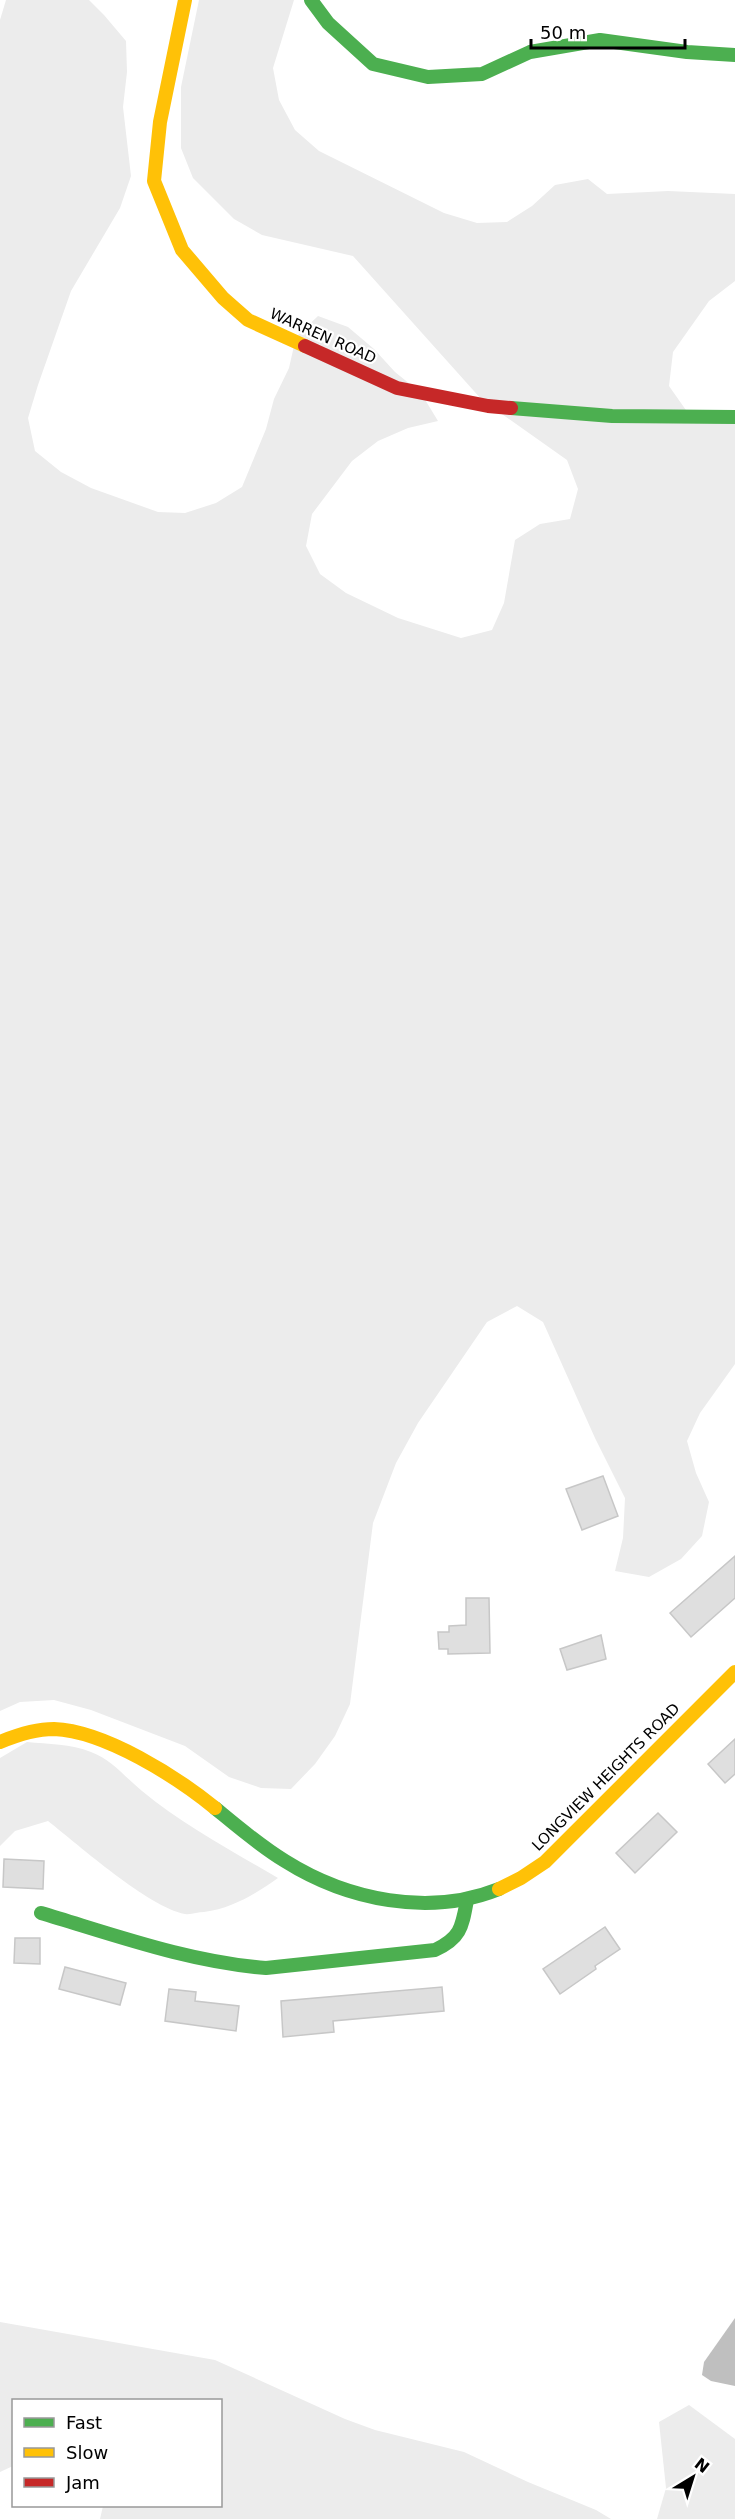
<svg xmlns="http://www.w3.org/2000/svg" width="735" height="2519" viewBox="0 0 735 2519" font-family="'DejaVu Sans',sans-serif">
  <rect width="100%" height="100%" fill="#fff"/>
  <g fill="#ececec">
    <path d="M6,0H89L104,15L126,41L127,72L123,107L131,176L120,208L71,291L38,385L28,418L35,451L61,472L91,488L158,512L185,513L216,503L242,487L266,429L274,399L289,368L296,337L318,316L348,327L374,349L395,372L421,393L438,421L408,428L378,441L352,461L312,514L306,546L320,574L346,593L398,618L461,638L492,630L504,603L515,540L540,524L570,519L578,489L567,460L482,400L353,256L262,235L234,219L193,178L181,148V87L199,0H294L273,68L279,100L295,130L319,151L444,213L477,223L507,222L532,206L555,185L588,179L607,194L668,191L735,194V281L709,301L673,352L669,386L688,413L735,418V1364L700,1413L687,1441L696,1473L709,1502L702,1536L681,1559L649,1577L615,1571L623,1538L625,1498L595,1438L543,1322L517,1306L487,1322L418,1423L396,1463L373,1523L350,1704L335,1736L315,1764L291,1789L261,1788L229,1777L185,1746L91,1710L54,1700L20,1702L0,1711V20Z"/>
    <path d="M27,1742C48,1744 71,1744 91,1752C112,1760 125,1777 142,1791C183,1825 232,1851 278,1878C255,1894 233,1908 204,1912C198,1912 191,1915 185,1914C148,1907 80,1846 48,1821L15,1831L0,1846V1758Z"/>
    <path d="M0,2322L215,2360L345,2419L375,2430L464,2452L528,2482L596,2510L611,2519H100L103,2506H220V2400H14L13,2466L0,2472Z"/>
    <path d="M689,2405L735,2439V2519H657L666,2488L659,2422Z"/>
  </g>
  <path fill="#bfbfbf" d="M735,2318V2386L711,2381L702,2375L704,2362Z"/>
  <g fill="#dfdfdf" stroke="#c7c7c7" stroke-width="1.5">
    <path d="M603,1476L618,1516L582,1530L566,1489Z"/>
    <path d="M735,1556V1598L691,1637L670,1613Z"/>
    <path d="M466,1598H489L490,1653L448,1654V1649H439L438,1632H449V1626L466,1625Z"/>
    <path d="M601,1635L606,1659L567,1670L560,1649Z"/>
    <path d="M735,1739V1774L725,1783L708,1764Z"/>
    <path d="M658,1813L677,1832L635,1873L616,1853Z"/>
    <path d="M4,1859L44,1861L43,1889L3,1887Z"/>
    <path d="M605,1927L620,1949L595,1966L596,1969L560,1994L543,1969Z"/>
    <path d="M15,1938H40V1964L14,1963Z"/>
    <path d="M65,1967L126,1983L120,2005L59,1989Z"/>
    <path d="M442,1987L444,2011L333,2021L334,2032L283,2037L281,2001Z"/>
    <path d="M169,1989L196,1992L195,2001L239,2006L236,2031L165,2021Z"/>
  </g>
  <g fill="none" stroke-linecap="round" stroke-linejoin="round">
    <g stroke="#4caf50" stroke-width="14">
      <path d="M311,0L328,23L373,64L428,77L482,74L530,52L600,40L687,52L735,55"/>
      <path d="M511,408L612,416L735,417"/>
      <path d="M215,1808C238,1827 260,1846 285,1861C347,1900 429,1917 499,1889"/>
      <path d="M41,1913C115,1935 189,1962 266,1968L435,1950C461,1938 462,1927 467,1900"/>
    </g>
    <g stroke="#ffc107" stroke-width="14">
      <path d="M185,0L160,122L154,181L182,250L223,298L248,320L305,346"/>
      <path d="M0,1742C17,1735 35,1729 54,1729C105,1731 177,1777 215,1808"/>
      <path d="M499,1889L521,1878L545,1862L735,1672"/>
    </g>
    <path stroke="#c62828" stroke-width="14" d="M305,346L397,388L488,406L511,408"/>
  </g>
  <g text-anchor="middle" stroke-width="4.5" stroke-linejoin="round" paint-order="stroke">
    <g font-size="15" fill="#000" stroke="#fff">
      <text transform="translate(323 336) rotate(24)" y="5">WARREN ROAD</text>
      <text transform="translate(606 1777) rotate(-45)" y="5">LONGVIEW HEIGHTS ROAD</text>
    </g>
  </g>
  <rect x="12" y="2399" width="210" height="108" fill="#ffffff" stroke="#999999" stroke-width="1.5"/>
  <rect x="24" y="2418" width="30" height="9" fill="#4caf50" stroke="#999999" stroke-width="1.5"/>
  <text x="66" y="2429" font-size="18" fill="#000000">Fast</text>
  <rect x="24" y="2448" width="30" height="9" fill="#ffc107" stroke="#999999" stroke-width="1.5"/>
  <text x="66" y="2459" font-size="18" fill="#000000">Slow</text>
  <rect x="24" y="2478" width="30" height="9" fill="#c62828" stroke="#999999" stroke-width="1.5"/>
  <text x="66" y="2489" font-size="18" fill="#000000">Jam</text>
  <g transform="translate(693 2477) rotate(38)" stroke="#ffffff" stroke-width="4.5" paint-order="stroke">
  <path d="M0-4.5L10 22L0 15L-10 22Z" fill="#000000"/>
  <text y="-9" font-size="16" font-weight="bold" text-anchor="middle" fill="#000000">N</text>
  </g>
  <path d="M531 39v9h154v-9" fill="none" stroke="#000000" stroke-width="3"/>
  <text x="540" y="39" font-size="18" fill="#000000" stroke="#ffffff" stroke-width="4.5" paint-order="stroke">50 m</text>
</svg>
